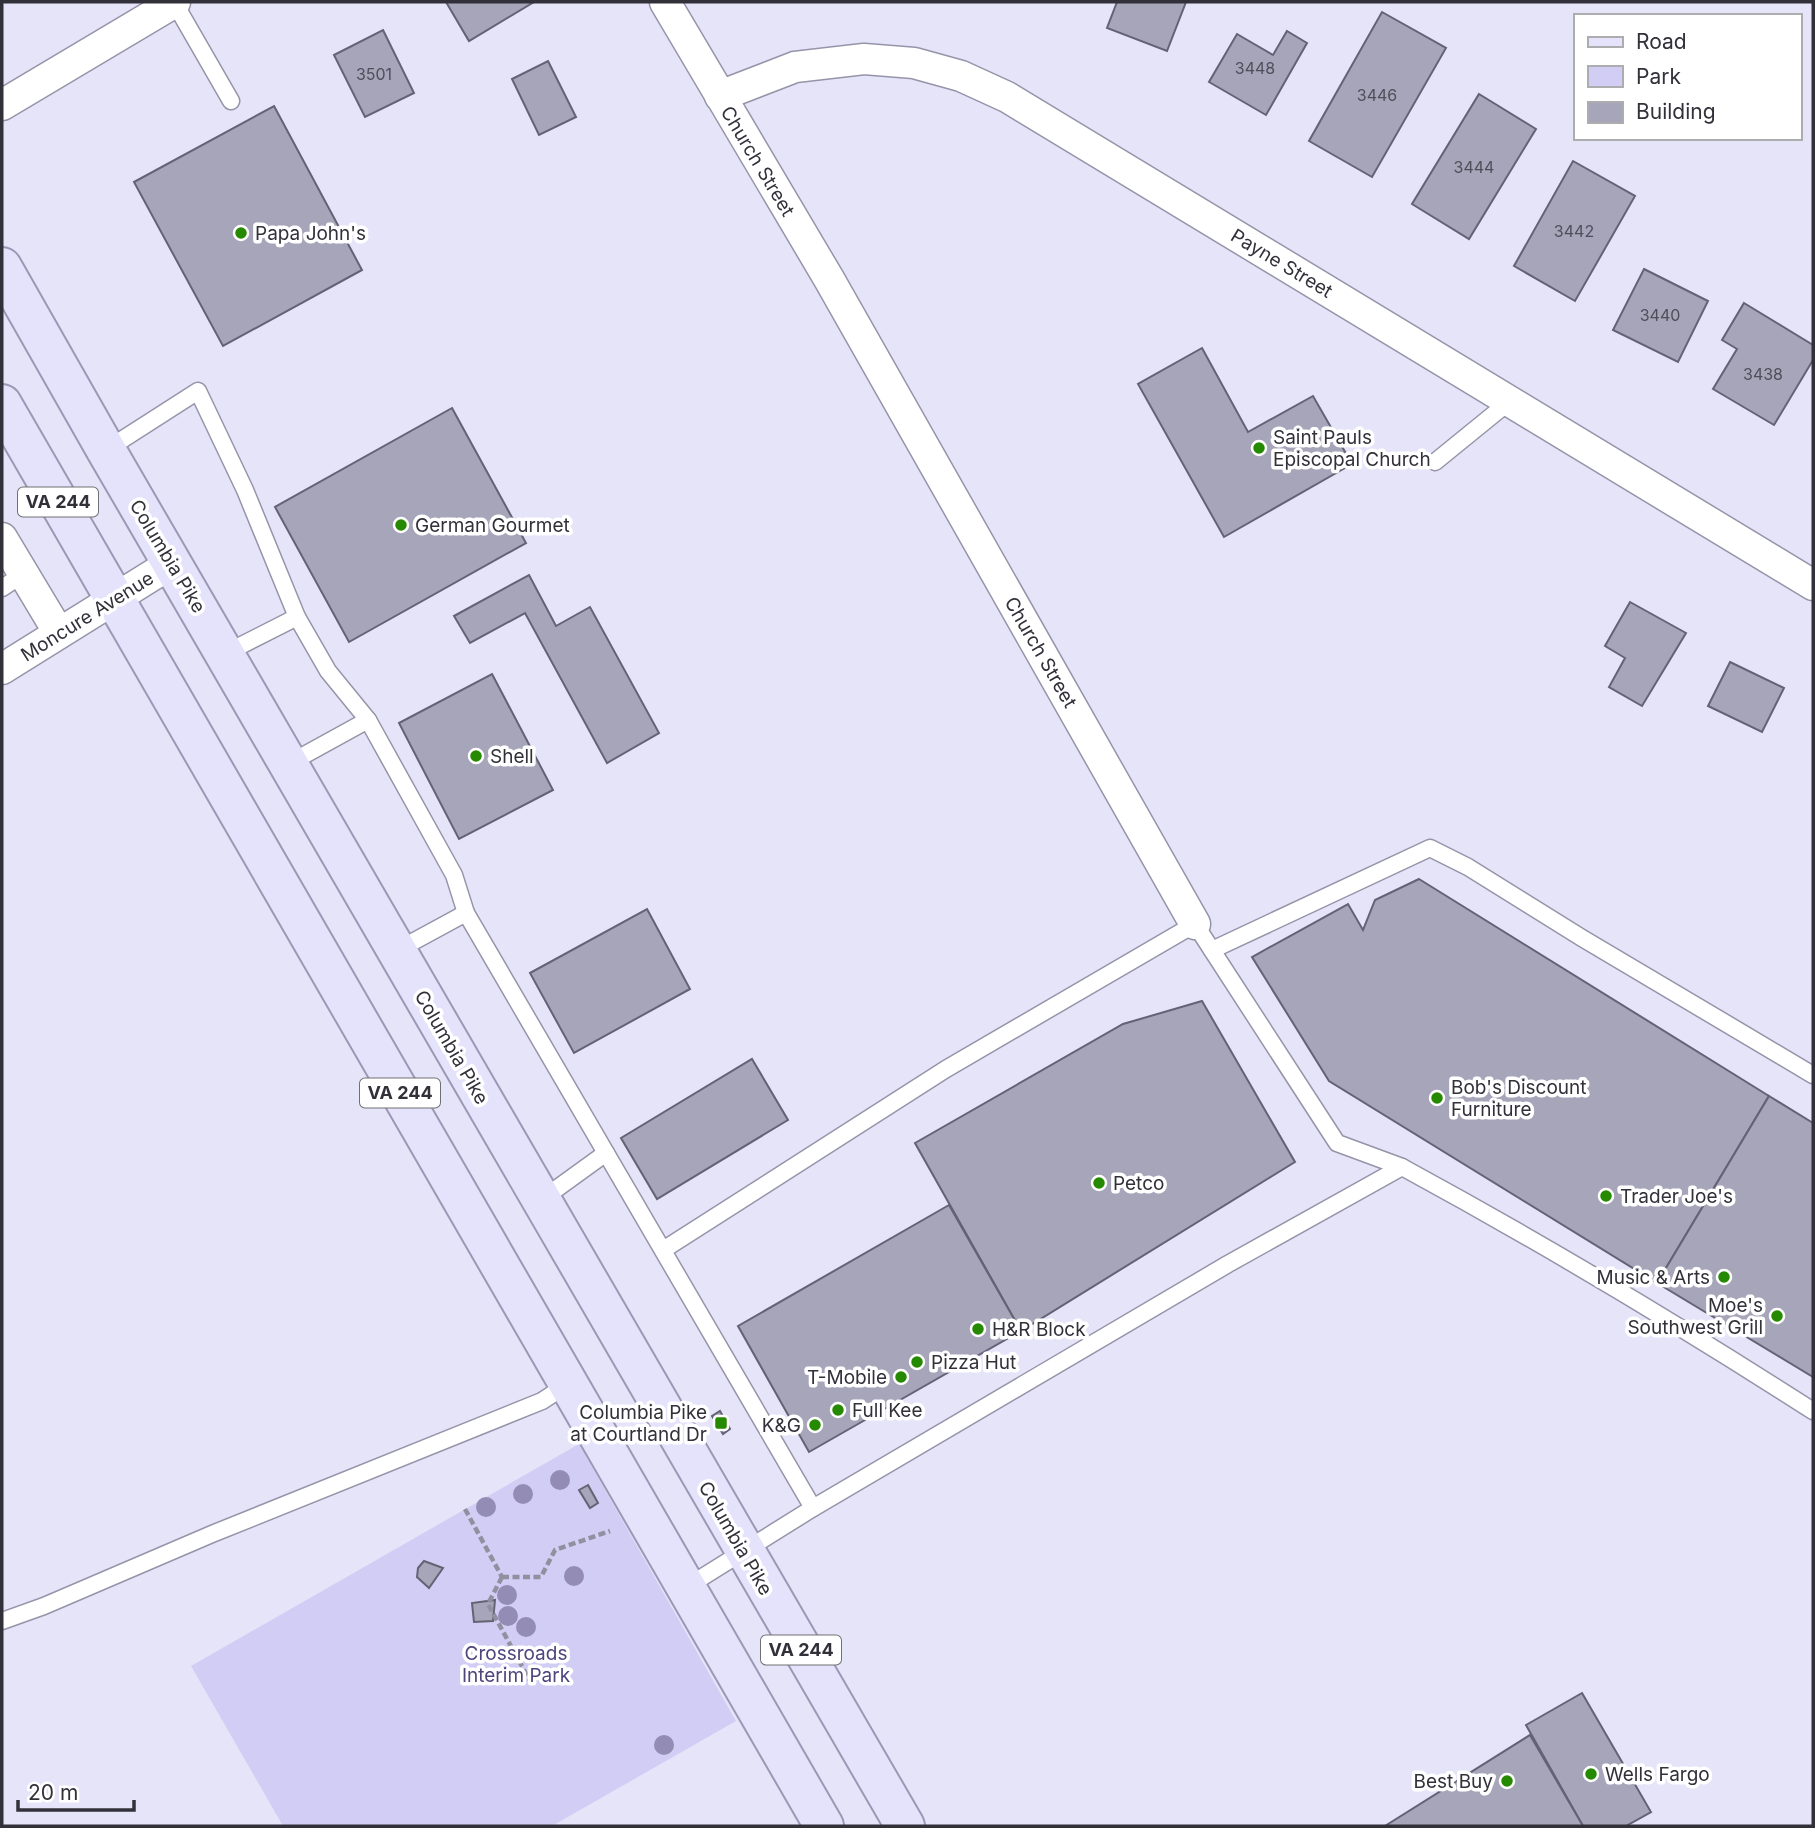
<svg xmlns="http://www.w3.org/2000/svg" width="1815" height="1828" viewBox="0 0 1815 1828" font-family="Inter,sans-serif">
  <rect width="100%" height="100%" fill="#e6e4f9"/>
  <path fill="#d1cdf4" d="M579,1444L736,1721L552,1826H283L191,1666Z"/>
  <g fill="#a7a5b9" stroke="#646274" stroke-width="2">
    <path d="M446,2H534L469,41Z"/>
    <path d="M1117,2H1186L1167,51L1107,28Z"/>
    <path d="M1382,12L1446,48L1372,177L1309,141Z"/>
    <path d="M383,30L414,93L365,117L334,55Z"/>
    <path d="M1287,31L1307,43L1266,115L1209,82L1237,34L1273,55Z"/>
    <path d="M548,61L576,117L539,135L512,79Z"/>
    <path d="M1479,94L1536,129L1469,239L1412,204Z"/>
    <path d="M274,106L362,270L223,346L134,182Z"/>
    <path d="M1573,161L1635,196L1575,301L1514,266Z"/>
    <path d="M1644,269L1708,301L1678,362L1613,330Z"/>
    <path d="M1744,303L1813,345V360L1774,425L1713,389L1737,349L1722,340Z"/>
    <path d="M1202,348L1248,432L1313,396L1352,464L1224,537L1138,384Z"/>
    <path d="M452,408L526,543L349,642L275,507Z"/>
    <path d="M529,575L556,626L590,607L659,733L607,763L525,613L470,643L454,616Z"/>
    <path d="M1630,602L1686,633L1642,706L1609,687L1625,658L1605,646Z"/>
    <path d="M1730,662L1784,688L1762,732L1708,706Z"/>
    <path d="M492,674L553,790L459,839L399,723Z"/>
    <path d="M1419,879L1769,1096L1657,1283L1329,1081L1252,957L1348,904L1363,930L1375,900Z"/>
    <path d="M647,909L690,989L574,1053L530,973Z"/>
    <path d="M1202,1001L1295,1162L1021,1331L915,1143L1123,1024Z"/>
    <path d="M752,1059L788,1120L657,1199L621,1138Z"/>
    <path d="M1769,1096L1813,1123V1377L1657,1283Z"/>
    <path d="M949,1205L1021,1331L809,1452L738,1326Z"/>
    <path d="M720,1411L730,1429L723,1434L712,1416Z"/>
    <path d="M588,1485L598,1503L590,1508L579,1490Z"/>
    <path d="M424,1561L443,1568L429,1588L417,1577L418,1568Z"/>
    <path d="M495,1600L493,1621L474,1622L472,1603Z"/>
    <path d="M1582,1693L1651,1812L1626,1826H1583L1526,1725Z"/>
    <path d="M1530,1735L1583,1826H1385Z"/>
  </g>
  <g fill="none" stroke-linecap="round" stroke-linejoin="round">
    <g stroke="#9694a8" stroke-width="19">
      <g id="service">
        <path d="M174,2L231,101"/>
        <path d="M106,450L198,391L245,490L297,617L328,671L368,720L454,875L466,913L813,1508"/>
        <path d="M1435,462L1510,401"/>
        <path d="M2,588L23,574"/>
        <path d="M226,653L297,617"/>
        <path d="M288,764L368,720"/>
        <path d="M1212,950L1430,848L1468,867L1582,938L1813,1075"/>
        <path d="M396,951L466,913"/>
        <path d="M541,1200L606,1153"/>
        <path d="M663,1250L946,1069L1195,924L1337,1143L1402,1167"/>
        <path d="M685,1588L813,1508L1228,1264L1402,1167C1542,1243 1679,1325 1813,1411"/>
        <path d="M2,1621L44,1606L212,1534L542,1401L568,1384"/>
      </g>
    </g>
    <g stroke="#9694a8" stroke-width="33">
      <g id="minor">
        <path d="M665,2L829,279L1195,924"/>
        <path d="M720,96L795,67L864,59L914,63L961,76L1007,97L1813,585"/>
        <path d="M2,105L175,2"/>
        <path d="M2,538L59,633"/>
        <path d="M2,669L172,563"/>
      </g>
    </g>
    <g stroke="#9b98b6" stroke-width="42">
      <g id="primary">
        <path d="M2,267L106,450L905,1826"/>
        <path d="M2,404L824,1826"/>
      </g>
    </g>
    <g stroke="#9290a0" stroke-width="4.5" stroke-dasharray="7 3.5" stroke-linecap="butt">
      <path d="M465,1509L502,1577"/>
      <path d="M502,1577H541L555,1550L610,1531"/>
      <path d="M502,1577L488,1604L530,1681"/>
    </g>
    <use href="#service" stroke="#fff" stroke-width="16"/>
    <use href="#minor" stroke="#fff" stroke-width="30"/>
    <use href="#primary" stroke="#e5e2fb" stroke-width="38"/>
  </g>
  <g fill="#938db5">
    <circle cx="560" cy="1480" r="10"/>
    <circle cx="523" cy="1494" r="10"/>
    <circle cx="486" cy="1507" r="10"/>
    <circle cx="574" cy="1576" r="10"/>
    <circle cx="507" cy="1595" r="10"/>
    <circle cx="508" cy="1616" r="10"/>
    <circle cx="526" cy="1627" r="10"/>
    <circle cx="664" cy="1745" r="10"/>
  </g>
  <g fill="#268a00" stroke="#fff" stroke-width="2.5">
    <circle cx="241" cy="233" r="7"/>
    <circle cx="1259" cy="448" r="7"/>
    <circle cx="401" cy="525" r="7"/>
    <circle cx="476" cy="756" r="7"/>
    <circle cx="1437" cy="1098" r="7"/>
    <circle cx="1099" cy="1183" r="7"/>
    <circle cx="1606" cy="1196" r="7"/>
    <circle cx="1724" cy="1277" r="7"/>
    <circle cx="1777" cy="1316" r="7"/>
    <circle cx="978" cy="1329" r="7"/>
    <circle cx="917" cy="1362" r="7"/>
    <circle cx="901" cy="1377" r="7"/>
    <circle cx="838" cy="1410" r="7"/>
    <rect x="714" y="1416" width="14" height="14" rx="3.5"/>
    <circle cx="815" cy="1425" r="7"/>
    <circle cx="1591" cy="1774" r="7"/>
    <circle cx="1507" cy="1781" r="7"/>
  </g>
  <g text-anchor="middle" stroke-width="7" stroke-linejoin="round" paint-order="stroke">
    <g font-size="16" fill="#4f4e5a">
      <text x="1255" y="74">3448</text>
      <text x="374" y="80">3501</text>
      <text x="1377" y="101">3446</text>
      <text x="1474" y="173">3444</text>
      <text x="1574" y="237">3442</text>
      <text x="1660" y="321">3440</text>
      <text x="1763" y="380">3438</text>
    </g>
    <g fill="#fff" stroke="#706f75" stroke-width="2">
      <rect x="18" y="487.5" width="80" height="29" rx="5"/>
      <rect x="360" y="1078.5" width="80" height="29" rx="5"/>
      <rect x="761" y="1635.5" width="80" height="29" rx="5"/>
    </g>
    <g font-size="18" font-weight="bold" fill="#32313a">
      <text x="58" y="508">VA 244</text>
      <text x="400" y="1099">VA 244</text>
      <text x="801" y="1656">VA 244</text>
    </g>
    <g font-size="19" fill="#32313a" stroke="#fff">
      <text transform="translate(758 161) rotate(59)" y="7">Church Street</text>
      <text transform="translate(1282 263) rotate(31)" y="7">Payne Street</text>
      <text transform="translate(168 556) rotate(59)" y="7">Columbia Pike</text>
      <text transform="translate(87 616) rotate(-32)" y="7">Moncure Avenue</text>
      <text transform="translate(1041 652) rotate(60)" y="7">Church Street</text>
      <text transform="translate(452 1047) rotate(60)" y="7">Columbia Pike</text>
      <text transform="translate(736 1538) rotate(60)" y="7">Columbia Pike</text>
    </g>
    <g font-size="19" fill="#32313a" stroke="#fff" text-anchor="start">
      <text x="255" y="240">Papa John's</text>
      <text x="1273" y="444">Saint Pauls<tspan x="1273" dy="22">Episcopal Church</tspan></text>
      <text x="415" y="532">German Gourmet</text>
      <text x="490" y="763">Shell</text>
      <text x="1451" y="1094">Bob's Discount<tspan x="1451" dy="22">Furniture</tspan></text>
      <text x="1113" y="1190">Petco</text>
      <text x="1620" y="1203">Trader Joe's</text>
      <text x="1710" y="1284" text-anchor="end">Music &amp; Arts</text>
      <text x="1763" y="1312" text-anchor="end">Moe's<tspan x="1763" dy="22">Southwest Grill</tspan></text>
      <text x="992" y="1336">H&amp;R Block</text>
      <text x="931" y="1369">Pizza Hut</text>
      <text x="887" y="1384" text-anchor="end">T-Mobile</text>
      <text x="852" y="1417">Full Kee</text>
      <text x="707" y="1419" text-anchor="end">Columbia Pike<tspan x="707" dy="22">at Courtland Dr</tspan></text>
      <text x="801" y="1432" text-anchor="end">K&amp;G</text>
      <text x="1605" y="1781">Wells Fargo</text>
      <text x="1493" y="1788" text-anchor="end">Best Buy</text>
    </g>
    <g font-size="19" fill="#4f457d" stroke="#fff">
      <text x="516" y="1660">Crossroads<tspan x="516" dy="22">Interim Park</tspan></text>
    </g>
  </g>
  <rect width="1815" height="1828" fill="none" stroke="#32313a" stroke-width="7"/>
  <rect x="1574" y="14" width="228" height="126" fill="#ffffff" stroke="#adadb0" stroke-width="2"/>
  <rect x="1588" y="37" width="35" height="10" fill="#e5e2fb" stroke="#adadb0" stroke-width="2"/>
  <text x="1636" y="49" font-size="21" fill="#32313a">Road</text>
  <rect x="1588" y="66" width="35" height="21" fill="#d1cdf4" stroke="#adadb0" stroke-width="2"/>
  <text x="1636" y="84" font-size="21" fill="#32313a">Park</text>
  <rect x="1588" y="102" width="35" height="21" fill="#a7a5b9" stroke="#adadb0" stroke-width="2"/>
  <text x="1636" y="119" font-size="21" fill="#32313a">Building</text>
  <path d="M18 1800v10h116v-10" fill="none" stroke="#32313a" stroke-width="3.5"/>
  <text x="28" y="1800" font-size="21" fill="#32313a" stroke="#ffffff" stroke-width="5" paint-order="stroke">20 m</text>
</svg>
